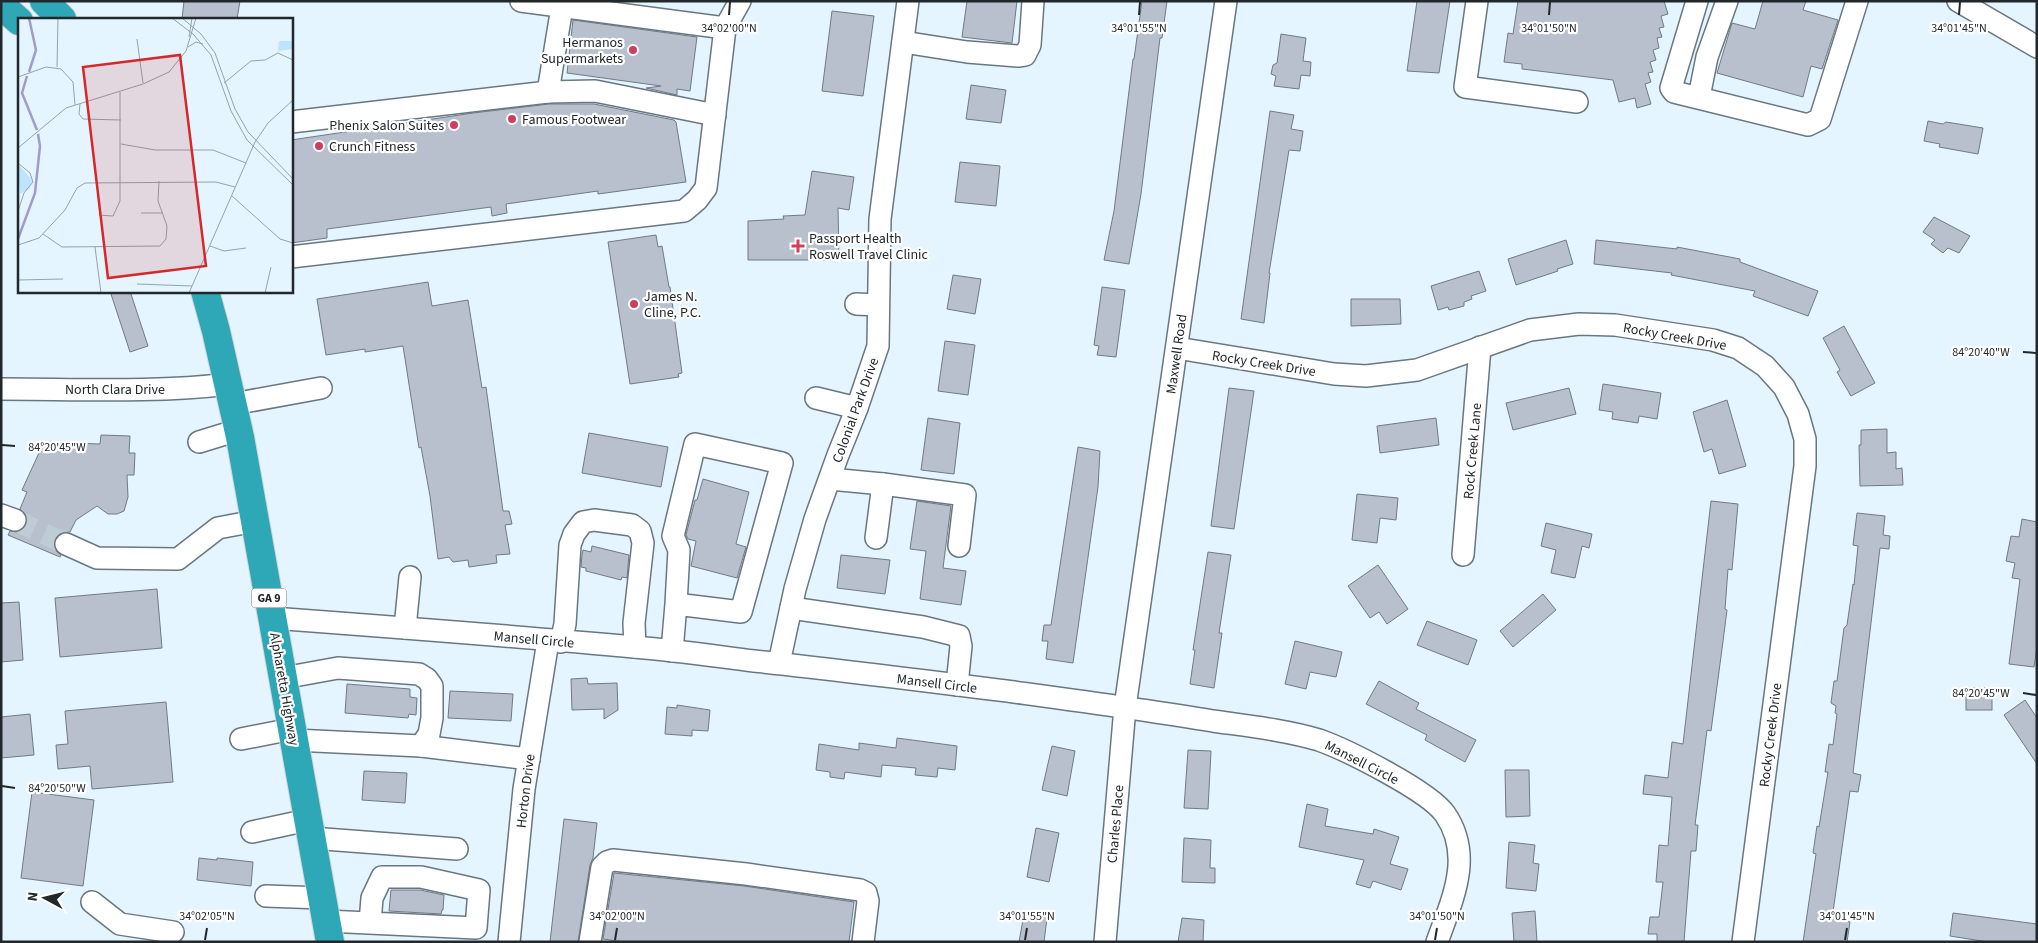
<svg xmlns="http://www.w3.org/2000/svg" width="2038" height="943" viewBox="0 0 2038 943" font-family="'Source Sans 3',sans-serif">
  <rect width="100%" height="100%" fill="#e4f5ff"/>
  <g fill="#b8c0ce" stroke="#717986">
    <path d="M184,1H240L237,19H182Z"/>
    <path d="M967,1H1017L1012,43L962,37Z"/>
    <path d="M1142,1H1167L1162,38H1160L1141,194L1129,264L1104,260L1114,211L1133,59H1134Z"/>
    <path d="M1417,1H1450L1439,73L1407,71Z"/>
    <path d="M1518,1H1664L1668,14L1661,16L1664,27L1659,28L1662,37L1657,38L1659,48L1653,50L1656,60L1650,62L1653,72L1648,73L1651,82L1645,84L1651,104L1637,108L1635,98L1619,102L1613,80L1522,69V64L1504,62L1508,33L1513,34Z"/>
    <path d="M1763,1H1806L1803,10L1838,20L1822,69L1811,66L1803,97L1717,73L1732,23L1755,29Z"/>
    <path d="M832,11L874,16L863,96L822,91Z"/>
    <path d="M573,20L697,37L690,91L677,89V95L646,88L661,86L567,73Z"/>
    <path d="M1281,34L1306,38L1303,61L1311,62L1310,76L1301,75L1299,89L1274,86L1276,76L1271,74L1273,65L1277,63Z"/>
    <path d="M971,85L1006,90L1001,123L966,119Z"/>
    <path d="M549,104H594L674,120L676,122L686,182L598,194V191L506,204L507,213L492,216L491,207L327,229V238L291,243V140L473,113Z"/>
    <path d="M1270,111L1294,115L1291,129L1303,131L1300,151L1289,150L1269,273H1270L1264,323L1241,319Z"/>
    <path d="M1928,121L1943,124L1946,122L1983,128L1978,154L1939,147L1940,144L1924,141Z"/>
    <path d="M960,162L1000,166L996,206L955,202Z"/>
    <path d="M812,171L854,177L849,210L838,208L839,260H748V221L784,219L783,216L805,215Z"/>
    <path d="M1934,217L1970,236L1959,253L1948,248L1943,253L1931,244L1935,240L1923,232Z"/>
    <path d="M656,235L658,247L662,246L669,287H670L682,373L678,374L679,377L630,384L608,242Z"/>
    <path d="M1566,240L1573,264L1557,269L1558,271L1516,285L1508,259Z"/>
    <path d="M1596,240L1677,249V247L1740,259V262L1818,291L1808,316L1753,296L1755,291L1671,275L1672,273L1594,264Z"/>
    <path d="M1479,271L1486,291L1471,296L1472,299L1464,302V306L1449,310L1448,307L1438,310L1431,286Z"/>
    <path d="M953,275L981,279L975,314L947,309Z"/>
    <path d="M428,282L432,306L468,300L482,388L486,387L503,511H509L512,524L505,525L510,554L496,555L497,563L469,567L468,560L453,562L449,557L438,559L430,496L421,447L419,448L403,346L365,352V349L326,355L317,299Z"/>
    <path d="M1102,287L1125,290L1116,357L1097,355L1099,346L1094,345Z"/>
    <path d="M110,291H130L148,346L130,352Z"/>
    <path d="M1351,299H1400L1401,324L1351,326Z"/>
    <path d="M1844,326L1875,383L1851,396L1837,372L1840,370L1823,338Z"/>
    <path d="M945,341L975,345L968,395L938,391Z"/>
    <path d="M1603,384L1661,393L1657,419L1639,416L1638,423L1612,419L1613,412L1599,410Z"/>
    <path d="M1229,388L1254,391L1234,529L1211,526Z"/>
    <path d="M1569,388L1576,414L1513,430L1506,403Z"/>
    <path d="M1727,400L1746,466L1719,474L1712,449L1704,452L1693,412Z"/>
    <path d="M928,418L960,423L954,474L921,470Z"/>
    <path d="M1436,418L1439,445L1380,453L1377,426Z"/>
    <path d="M1887,429V453L1896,452V469L1902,468L1903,485L1860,486L1859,445H1861V430Z"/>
    <path d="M589,433L668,447L661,487L582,473Z"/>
    <path d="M101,435L130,436L129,453H135L134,475H127L128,497L124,511L117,514H108L97,506L76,520L70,532L59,534L54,539V546L56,551L61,555L60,557L8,535L10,531L17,532L23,530L27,525V517L20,509L27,492L22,490L44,442L100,444Z"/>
    <path d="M1078,447L1100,451L1098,487L1073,663L1046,659L1048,641H1042L1044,625H1051Z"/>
    <path d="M703,479L749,492L736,544L746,547L737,578L691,566L696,541L688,539L686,535L695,500H697Z"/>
    <path d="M1357,494L1398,498L1396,520L1380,518L1377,543L1352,540Z"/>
    <path d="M917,501L951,506L943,568L966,571L961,605L920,599L926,551L910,549Z"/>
    <path d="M1711,501L1738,504L1732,570L1728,569L1725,609L1727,610L1722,649L1711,731L1707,730L1695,825H1698L1696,851H1691L1684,942H1657V934H1648L1650,917H1659L1663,882H1656L1659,845L1668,846L1672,797L1643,794L1645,775L1668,778L1672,742L1683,744Z"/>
    <path d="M1857,513L1885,516L1883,535L1890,536L1889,549L1880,548L1853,773L1861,775L1858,792L1850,791L1833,912L1837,913L1836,919L1850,922L1847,942H1803L1816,854L1813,853L1817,826L1819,827L1828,772H1825L1829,744L1833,745L1837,714L1835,713L1836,706L1831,703L1834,681H1837L1844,628L1847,625L1853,584L1854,585L1858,546L1853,545Z"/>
    <path d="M2022,519L2037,522V647L2034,667L2009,664L2020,579L2012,578L2015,563L2006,561L2011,536L2019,537Z"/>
    <path d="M1546,523L1592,534L1589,548L1582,546L1575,578L1551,573L1556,550L1541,546Z"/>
    <path d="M592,546L629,555L627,578L622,577L621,580L586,571V568L581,567L582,555L583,550L591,552Z"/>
    <path d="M1208,552L1231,555L1219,633H1222L1214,688L1190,684L1195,650H1193Z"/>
    <path d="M841,555L890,560L885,594L837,588Z"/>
    <path d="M1378,565L1408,609L1387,624L1379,612L1370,618L1348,586Z"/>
    <path d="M157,589L162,648L60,657L55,598Z"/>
    <path d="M1543,594L1556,610L1513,647L1500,631Z"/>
    <path d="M19,602L23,660L1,662V603Z"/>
    <path d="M1427,621L1477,640L1468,665L1417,645Z"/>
    <path d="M1295,641L1342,652L1336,677L1310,672L1306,689L1285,684Z"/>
    <path d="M587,678L588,684L617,683L618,710L604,719V709L572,710L571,679Z"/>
    <path d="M1379,681L1419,703L1416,709L1476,740L1465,762L1425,740L1427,735L1366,704Z"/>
    <path d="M347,684L410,689V697L417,698L416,715L409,714L408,718L345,713Z"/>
    <rect x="1966" y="688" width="26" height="22"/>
    <path d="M450,691L513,694L511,721L448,718Z"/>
    <path d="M2025,700L2037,718V764L2004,715Z"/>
    <path d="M166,702L173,782L92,789L90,766L58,769L56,745L68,744L65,711Z"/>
    <path d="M677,705L710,710L708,731L692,730V736L665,734L667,707L677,708Z"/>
    <path d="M30,714L34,755L1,758V717Z"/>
    <path d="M897,738L957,746L955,770L938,768L937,777L915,775L916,768L882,765L881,777L845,772L844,779L830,777V772L816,770L819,744L859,750V743L896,748Z"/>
    <path d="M1052,746L1075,751L1067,796L1042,790Z"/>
    <path d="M1188,750L1211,751L1208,809L1184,808Z"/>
    <path d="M1505,770H1529L1530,816L1506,817Z"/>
    <path d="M364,771L407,773L405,803L362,800Z"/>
    <path d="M32,792L94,800L83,886L21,878Z"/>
    <path d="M1307,804L1328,809L1325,826L1373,834L1374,829L1399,837L1390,864L1408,869L1401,890L1373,881L1370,888L1356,884L1364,860L1299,847Z"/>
    <path d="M564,819L597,823L593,858L590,865L578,942H550Z"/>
    <path d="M1036,828L1059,833L1049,882L1027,877Z"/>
    <path d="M1184,838L1211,840L1210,868H1215V883L1182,882Z"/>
    <path d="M1509,842L1535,845L1533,863L1539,864L1536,891L1506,888Z"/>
    <path d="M199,858L217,860V858L253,862L251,886L197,880Z"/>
    <path d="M614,873L744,886L854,902L849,942H624L603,939Z"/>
    <path d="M391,890H420L444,895L443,910H442L441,914L389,911Z"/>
    <path d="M1535,911L1537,942H1514L1512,913Z"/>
    <path d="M1953,913L2037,924V942H1988L1950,936Z"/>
    <path d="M1024,914L1047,918L1044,942H1019Z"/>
    <path d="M1182,918L1204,920L1203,942H1178Z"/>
  </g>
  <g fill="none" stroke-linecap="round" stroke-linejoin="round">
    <path stroke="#bdccd5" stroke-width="21" stroke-dasharray="21 11" stroke-linecap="butt" d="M15,520L66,544"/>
    <g stroke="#697780" stroke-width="24">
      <g id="minor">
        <path d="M521,1L725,28"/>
        <path d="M1477,1L1465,87L1577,102"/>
        <path d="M1697,1L1671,88L1674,92L1808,125L1820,119L1857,1"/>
        <path d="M1958,1L2037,47"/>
        <path d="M903,42L967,52L1018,56L1025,55L1030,45L1033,1"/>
        <path d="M548,92L595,91L715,115"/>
        <path d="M1699,97L1707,57L1727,1"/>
        <path d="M291,122L548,92L563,1"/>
        <path d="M291,257L684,211L697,200L706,188L725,28L740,1"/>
        <path d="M856,304L878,305"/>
        <path d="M1177,348L1334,374L1366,376L1417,370L1530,330L1579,324L1615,325L1713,340L1738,348L1765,366L1784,387L1798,414L1805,439V466L1743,942"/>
        <path d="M1,389C77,389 154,393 229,384"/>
        <path d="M816,398L857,408"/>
        <path d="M233,404L321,388"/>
        <path d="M199,442L238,430"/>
        <path d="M830,479L883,484L876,538"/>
        <path d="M883,484L965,495L959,546"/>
        <path d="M1,515L15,520"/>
        <path d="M66,544L97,558L178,559L218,528L255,521"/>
        <path d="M1463,555L1480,347"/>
        <path d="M791,608L923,627L959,636L961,646L957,685"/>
        <path d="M272,618C393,627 513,636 634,647C674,650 714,656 754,661C841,670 927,681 1014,692C1080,701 1147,710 1213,721C1248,726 1285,730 1319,740C1347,750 1429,791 1445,814C1474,856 1452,900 1437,942"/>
        <path d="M405,628L410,577"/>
        <path d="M561,642L565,624L570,545L574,534L583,522L594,520L632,525L640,531L643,543L634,623L635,647"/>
        <path d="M672,651L676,604L741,612L782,463L695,444L673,536L679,550L676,604"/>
        <path d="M779,663L795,589L815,519L838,455L857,408L878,346L880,219L908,1"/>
        <path d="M283,678L338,668L419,674L427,679L432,686V718L429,734L421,746"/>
        <path d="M241,739L292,729"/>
        <path d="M294,740L421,746L529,759"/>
        <path d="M252,832L308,820"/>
        <path d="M311,838L457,849"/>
        <path d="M266,896L322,898"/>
        <path d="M92,902L120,924L173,932"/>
        <path d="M326,921L476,928L479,890L421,877H382L372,898L370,923"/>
        <path d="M509,942L524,789L548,641"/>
        <path d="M590,942L602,867L607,862L613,860L746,874L860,890L866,893L868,901L863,942"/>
        <path d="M1105,942L1125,707L1226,1"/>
      </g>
    </g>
    <g stroke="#d3d4d5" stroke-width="30">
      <g id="highway">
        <path d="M44,1L62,19"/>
        <path d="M1,5L19,21"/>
        <path d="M205,291L216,331L240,437L330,942"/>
      </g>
    </g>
    <use href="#minor" stroke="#fff" stroke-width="21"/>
    <use href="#highway" stroke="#2ea8b6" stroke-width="28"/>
  </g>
  <path fill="none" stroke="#21272b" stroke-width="2" d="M729,15L730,2M1139,15L1140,2M1549,15L1550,2M1959,15L1960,2M2023,352L2036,353M2,445L15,446M2023,693L2036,695M2,786L15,788M205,940L207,928M615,940L617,928M1025,940L1027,928M1435,940L1437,928M1845,940L1847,928"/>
  <g fill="#cf3f5c" stroke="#fff" stroke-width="2">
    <circle cx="633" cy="50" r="5"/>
    <circle cx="512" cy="119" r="5"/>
    <circle cx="454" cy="125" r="5"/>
    <circle cx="319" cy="146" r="5"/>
    <path d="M795.5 238.5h5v5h5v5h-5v5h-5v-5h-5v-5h5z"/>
    <circle cx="634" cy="304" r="5"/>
  </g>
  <g text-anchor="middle" stroke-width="4.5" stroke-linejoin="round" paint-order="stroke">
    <rect fill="#fff" stroke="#64686b" stroke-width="1" x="251.5" y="588.5" width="35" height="19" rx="4"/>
    <g font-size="12" font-weight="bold" fill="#21272b">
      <text x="269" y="602">GA 9</text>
    </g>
    <g font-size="14" fill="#21272b" stroke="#fff" text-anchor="start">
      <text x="623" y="47" text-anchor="end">Hermanos<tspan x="623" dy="16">Supermarkets</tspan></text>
      <text x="522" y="124">Famous Footwear</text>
      <text x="444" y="130" text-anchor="end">Phenix Salon Suites</text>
      <text x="329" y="151">Crunch Fitness</text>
      <text x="809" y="243">Passport Health<tspan x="809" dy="16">Roswell Travel Clinic</tspan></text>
      <text x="644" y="301">James N.<tspan x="644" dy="16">Cline, P.C.</tspan></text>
    </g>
    <g font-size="14" fill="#21272b" stroke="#fff">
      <text transform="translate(1675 336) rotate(10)" y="5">Rocky Creek Drive</text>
      <text transform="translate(1176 354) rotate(-82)" y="5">Maxwell Road</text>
      <text transform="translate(1264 363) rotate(9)" y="5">Rocky Creek Drive</text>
      <text x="115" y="394">North Clara Drive</text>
      <text transform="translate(855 410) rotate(-70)" y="5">Colonial Park Drive</text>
      <text transform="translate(1472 451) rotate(-85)" y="5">Rock Creek Lane</text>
      <text transform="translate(534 639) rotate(5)" y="5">Mansell Circle</text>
      <text transform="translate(937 683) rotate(7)" y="5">Mansell Circle</text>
      <text transform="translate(285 689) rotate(80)" y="5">Alpharetta Highway</text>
      <text transform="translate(1770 735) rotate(-83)" y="5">Rocky Creek Drive</text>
      <text transform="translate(1362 762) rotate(27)" y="5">Mansell Circle</text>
      <text transform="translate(525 791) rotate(-83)" y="5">Horton Drive</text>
      <text transform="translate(1115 824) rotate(-85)" y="5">Charles Place</text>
    </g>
  </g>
  <g transform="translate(18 18)">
    <rect width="275" height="275" fill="#e4f5ff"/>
    <path d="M261,23H275V31L260,33ZM0,146L15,163L11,171L2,176Z" fill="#bce5fd"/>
    <path fill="none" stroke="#a09bc9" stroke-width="2.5" d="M11,54L18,32L11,0M9,58L4,75L19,112M0,221L17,175L22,128L20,116"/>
    <path fill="none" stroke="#96a3aa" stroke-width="1" d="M154,0L175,16L193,37L213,93L229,122L275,167M164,0L183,16L197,35L217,91L230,114L275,161M171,19L174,0M119,21L125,65M170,29L178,24L185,26M39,49L40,0M0,59L28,49L43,51L55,64L57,87M206,65L233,43L247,42L260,35L275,42M62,86L61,96L65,101L103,102M103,126L137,132H195L228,145M0,130L48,90L125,66L151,54L168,33L178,0M0,145L12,155L15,164L6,175L0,193M214,178L262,221L275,225M123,195H145M81,197L95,198L102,183V74M25,216L44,229L142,228L148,221L149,208L140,183L141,163M0,227L21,220L47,192L59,170L67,165L198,164L217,169M192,228L206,233L228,230M77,229L83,275M0,262L45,261M119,266L174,268M171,275L237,124L250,105L275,82M247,275L253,249"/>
    <path fill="#d62828" fill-opacity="0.15" stroke="#d62828" stroke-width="2.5" d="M162,37L188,248L90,260L65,49Z"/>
    <rect width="275" height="275" fill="none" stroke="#21272b" stroke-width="2.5"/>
  </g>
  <g font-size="12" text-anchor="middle" fill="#21272b" stroke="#fff" stroke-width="4.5" stroke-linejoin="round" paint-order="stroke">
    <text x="729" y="32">34°02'00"N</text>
    <text x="1139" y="32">34°01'55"N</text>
    <text x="1549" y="32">34°01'50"N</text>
    <text x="1959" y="32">34°01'45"N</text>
    <text x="1981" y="356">84°20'40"W</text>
    <text x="57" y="451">84°20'45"W</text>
    <text x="1981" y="697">84°20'45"W</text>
    <text x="57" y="792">84°20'50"W</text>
    <text x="207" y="920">34°02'05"N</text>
    <text x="617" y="920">34°02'00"N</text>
    <text x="1027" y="920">34°01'55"N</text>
    <text x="1437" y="920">34°01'50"N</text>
    <text x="1847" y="920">34°01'45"N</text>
  </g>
  <rect width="2038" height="943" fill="none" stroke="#21272b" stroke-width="5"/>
  <g transform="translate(45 898) rotate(277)" stroke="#ffffff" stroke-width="4" paint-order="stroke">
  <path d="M0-4L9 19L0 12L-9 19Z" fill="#21272b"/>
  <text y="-8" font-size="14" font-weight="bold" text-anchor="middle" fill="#21272b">N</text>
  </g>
</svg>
